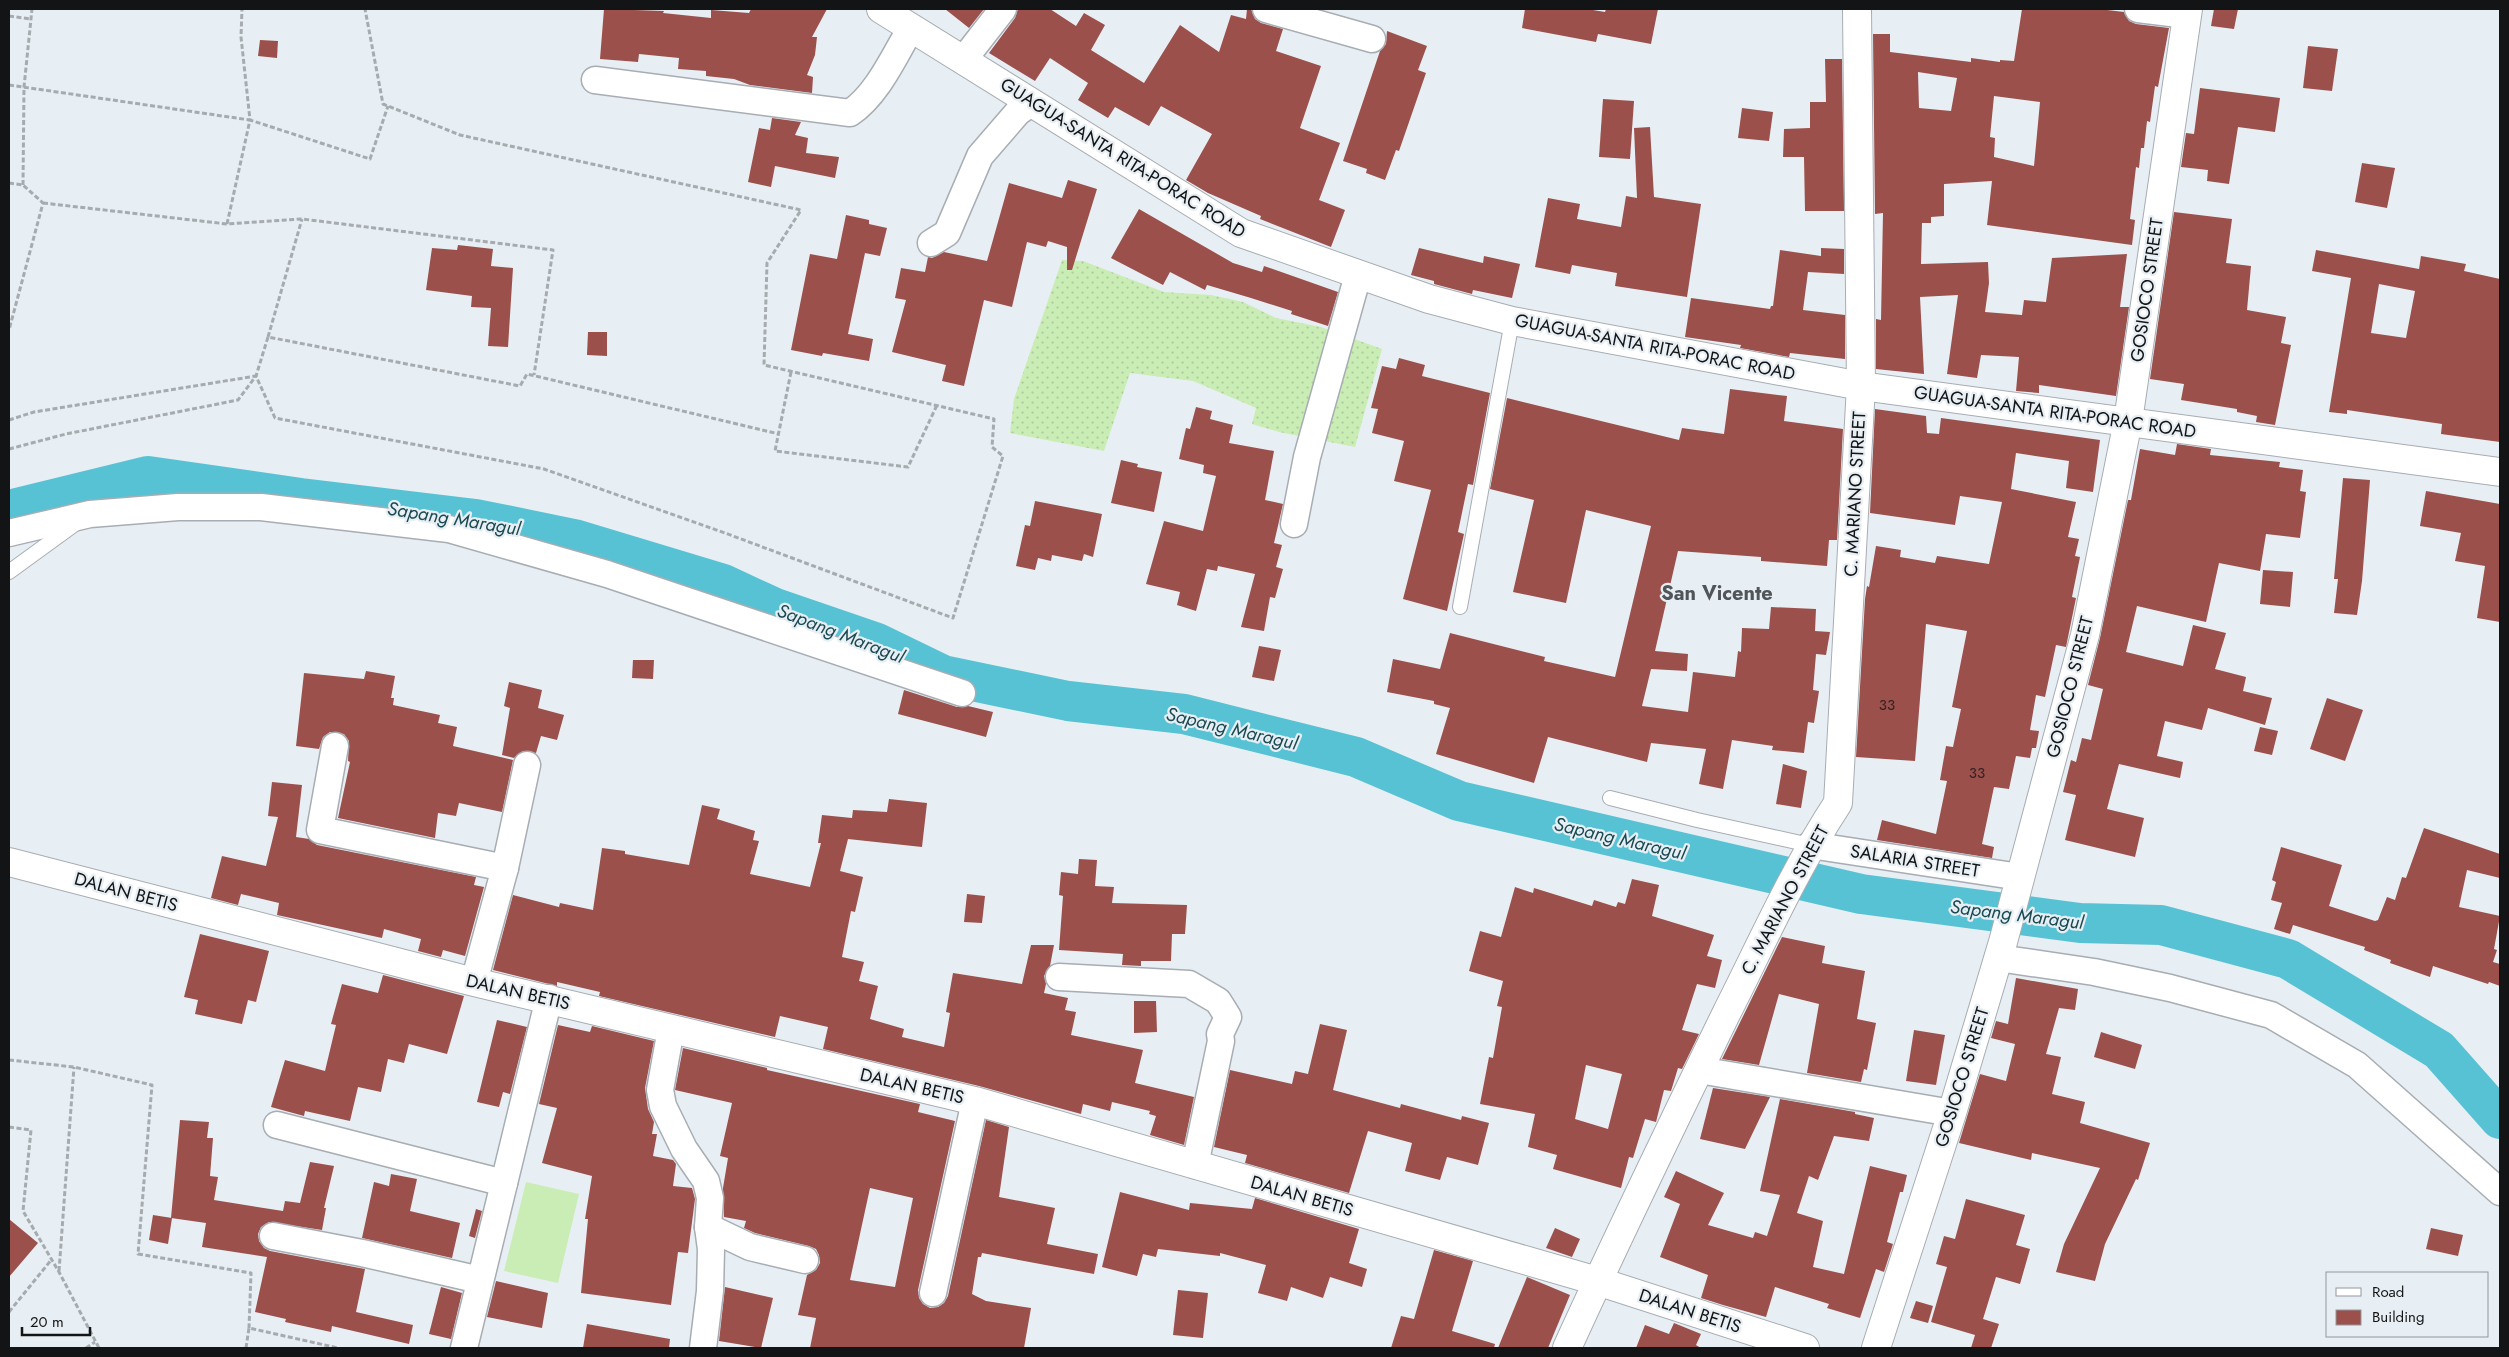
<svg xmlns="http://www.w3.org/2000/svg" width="2509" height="1357" viewBox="0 0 2509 1357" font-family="Jost,sans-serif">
  <defs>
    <pattern id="grass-dots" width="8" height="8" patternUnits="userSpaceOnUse" patternTransform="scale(1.25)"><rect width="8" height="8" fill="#caedb5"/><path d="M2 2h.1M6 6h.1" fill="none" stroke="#acca9b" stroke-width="1.8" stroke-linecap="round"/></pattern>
  </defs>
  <rect width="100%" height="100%" fill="#e8eff4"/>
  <path fill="url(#grass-dots)" d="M1062,260L1083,261L1164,292L1211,295L1243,302L1276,318L1321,327L1382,349L1355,447L1279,432L1252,424L1256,408L1193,381L1130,373L1104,451L1010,433L1014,399Z"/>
  <path fill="#caedb5" d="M526,1182L579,1194L558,1283L504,1271Z"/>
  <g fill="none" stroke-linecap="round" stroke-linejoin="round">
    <path stroke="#57c2d3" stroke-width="40" d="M9,510L148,476L301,498L476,519L574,539L723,584L775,608L877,643L943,675L1068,701L1184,714L1356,757L1459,801L1861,894L2080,923L2161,925L2288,959L2439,1050L2500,1119"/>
  </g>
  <g fill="#9b504c" fill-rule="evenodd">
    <path d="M604,9L664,11L663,13L711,18V10L749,13L751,9H827L812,37H817L815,55L807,75L813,77L812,93L750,85L734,79L706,76V71L678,69L679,58L639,54L638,62L600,59Z"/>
    <path d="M945,9H984L969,28Z"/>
    <path d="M1018,9H1050L1076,26L1084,13L1105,25L1091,50L1144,83L1180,25L1219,52L1231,15L1246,19L1247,9H1251L1255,19L1261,23L1283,29L1276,51L1321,66L1300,128L1340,143L1319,200L1345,210L1331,247L1260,219L1261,216L1208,193L1186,180L1212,134L1161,106L1149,126L1115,107L1108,118L1078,100L1088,83L1050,58L1035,81L989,53L1015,18Z"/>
    <path d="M1525,9H1587L1605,12L1606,9H1658L1651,44L1598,34L1596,42L1522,28Z"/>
    <path d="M2022,9H2099L2124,12L2129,21L2136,24L2169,28L2158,87L2155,86L2150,122L2147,121L2144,148H2141L2139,168L2136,167L2130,219L2135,220L2132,245L1987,225L1992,181L1944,184V216L1931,217V223H1922L1921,264L1988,262L1989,283L1985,312L2022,315L2024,300L2046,302L2052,258L2127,254L2120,307H2129L2116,396L2039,385V393L2016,391L2019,357L1981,355L1977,378L1947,374L1958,295L1920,297L1924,374L1876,369V319L1881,320L1883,213L1875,214L1873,34H1890V52L1971,62V58L2000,62V60L2014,61ZM1918,72L1957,78L1951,111L1919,108ZM1994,96L2040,102L2034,166L1994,157L1995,138L1990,137Z"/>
    <path d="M2214,9H2238L2234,29L2211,26Z"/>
    <path d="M1387,31L1427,46L1418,70L1426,73L1399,151L1396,150L1385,180L1366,173L1367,169L1343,161L1380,51L1386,44Z"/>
    <path d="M260,40L278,41L277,58L258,56Z"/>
    <path d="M2308,46L2338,49L2332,91L2303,88Z"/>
    <path d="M1825,59H1842L1844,211H1805L1804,157H1783L1784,129L1810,128V102H1826Z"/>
    <path d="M2200,88L2280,98L2275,132L2238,127L2229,184L2207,181L2208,170L2181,167L2186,133L2194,134Z"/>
    <path d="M1603,99L1634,101L1630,159L1599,157Z"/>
    <path d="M1742,108L1773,112L1769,141L1738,138Z"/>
    <path d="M772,118L801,122L795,135L808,138L806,153L839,157L835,178L775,166L771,187L748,182L759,128L770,130Z"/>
    <path d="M1650,127L1654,197L1701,204L1687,297L1615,286L1617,273L1572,265L1570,274L1535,267L1548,198L1580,204L1577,219L1621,227L1626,196L1637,198L1634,128Z"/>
    <path d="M2362,163L2395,168L2387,208L2355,202Z"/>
    <path d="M1068,180L1097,189L1072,270H1067V247L1048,241L1046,247L1027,242L1012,307L984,300L964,386L942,381L946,365L892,352L906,300L895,298L901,268L925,272L928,257L932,258L944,252L987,261L1009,183L1062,198Z"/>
    <path d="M1139,209L1233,263L1262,272L1264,266L1338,292L1328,326L1291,314L1292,311L1251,298L1207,285L1205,290L1170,272L1163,285L1111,258Z"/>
    <path d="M2174,212L2232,219L2226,263L2251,266L2247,310L2286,317L2281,343L2291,345L2275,425L2256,422L2257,416L2237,412V409L2181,400L2184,384L2150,379Z"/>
    <path d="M846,215L869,220V224L887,228L880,256L865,253L848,334L873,339L869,361L823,353L822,356L791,350L810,254L837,259Z"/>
    <path d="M458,245L493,249L491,266L513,268L508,347L488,346L491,308L471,307L472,296L426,290L432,248L457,250Z"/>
    <path d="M1419,248L1483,263L1484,256L1520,264L1512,298L1473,290L1472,294L1434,284V281L1411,275Z"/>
    <path d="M1821,248L1844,249V274L1808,272L1803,310L1845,315V359L1790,353L1789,357L1740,348L1741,345L1685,337L1691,298L1770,309L1771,306H1773L1780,250L1821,256Z"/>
    <path d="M2316,250L2419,269L2421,256L2466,264L2464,271L2500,279V442L2441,434L2442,424L2347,410V414L2329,412L2351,278L2312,271ZM2379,284L2415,291L2406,338L2371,333Z"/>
    <path d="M588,332H607V356L587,355Z"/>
    <path d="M1399,358L1425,365L1422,376L1490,393L1473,485L1468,484L1458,532L1464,534L1447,611L1403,599L1431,490L1394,481L1404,441L1372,433L1378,409L1371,408L1382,366L1396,369Z"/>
    <path d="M1730,389L1787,396L1784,421L1843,429L1837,540H1829L1827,566L1761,561V557L1678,551L1655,651L1688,654L1687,671L1651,669L1642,706L1688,712L1693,672L1735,677L1738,651L1741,652L1742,628L1769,629L1771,607L1816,609L1815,631L1830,632L1826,655L1816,654L1813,690L1819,691L1814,723L1808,722L1804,753L1772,750L1773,746L1732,740L1723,789L1699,784L1706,749L1651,743L1647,762L1548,737L1534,783L1436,754L1450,708L1434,704V701L1387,692L1393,659L1440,669L1450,633L1545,657L1544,661L1615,677L1651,526L1586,510L1566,603L1513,592L1534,500L1490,489L1507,398L1679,440L1682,428L1724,434Z"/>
    <path d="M1196,407L1212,411L1210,419L1233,425L1229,443L1274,451L1265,500L1283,504L1274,543L1282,545L1276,567L1283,569L1275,598L1270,597L1264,631L1241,627L1255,574L1218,566L1217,571L1207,569L1196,611L1177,605L1180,592L1146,584L1164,521L1203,531L1216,476L1203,473L1204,465L1179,459L1186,428L1190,429Z"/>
    <path d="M1875,409L1926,416L1927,433L1939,434L1941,418L2100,440L2093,492L2066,488L2069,461L2016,453L2011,489L2076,502L2068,537L2079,539L2075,556L2080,557L2072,597L2076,598L2066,647L2056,645L2045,697L2036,695L2030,730L2039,731L2036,748H2032L2030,758L2016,756L2009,789L1994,787L1982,844L1994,847L1992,858L1877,840L1882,820L1936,834L1947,781L1940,780L1946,746L1953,747L1961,709L1952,707L1967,631L1926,624L1915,761L1856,757L1865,599L1867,586L1869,587L1876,546L1901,550L1900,557L1935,563L1937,556L1989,564L2002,502L1960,496L1955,525L1870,513Z"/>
    <path d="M2177,444L2211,449L2210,455L2280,462L2279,467L2303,470L2300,491L2306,492L2300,538L2266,534L2260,571L2219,563L2206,622L2137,606L2126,652L2183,666L2193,625L2226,633L2215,669L2246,677L2243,691L2272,698L2265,725L2208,708L2202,730L2165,721L2157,756L2183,762L2180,778L2119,764L2107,809L2144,818L2135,857L2065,840L2076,795L2063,792L2071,760L2076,762L2082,738L2091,740L2103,689L2088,685L2100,638L2128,500H2131L2140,449L2175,455Z"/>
    <path d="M1121,460L1138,464L1137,467L1162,472L1154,512L1111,503Z"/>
    <path d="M2343,478L2370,480L2362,581L2357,615L2334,613L2338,579H2334Z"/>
    <path d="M2426,491L2500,504V622L2477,618L2485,566L2455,561L2461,533L2420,526Z"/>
    <path d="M1035,501L1102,514L1093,557L1084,554L1082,561L1052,555L1051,561L1038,558L1035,570L1016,566L1025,525L1030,526Z"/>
    <path d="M2263,570L2293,572L2290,607L2260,604Z"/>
    <path d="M1259,646L1281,650L1274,681L1252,677Z"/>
    <path d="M633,660H654L653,679L632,678Z"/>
    <path d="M366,671L395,676L391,698H394L393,705L440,715L438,723L457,727L453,746L513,760L502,812L459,803L456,816L438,813L435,838L338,818L350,762L348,761L349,741L344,734L330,732L323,737L319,749L296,746L304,673L364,679Z"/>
    <path d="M509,682L542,690L538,708L564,715L557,740L541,736L536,753L523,751L514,758L502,755L510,708L504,706Z"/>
    <path d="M904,690L957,707L968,706L993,712L986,737L898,714Z"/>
    <path d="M2327,698L2363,710L2345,761L2310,749Z"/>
    <path d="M2260,727L2278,731L2272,755L2254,751Z"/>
    <path d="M1783,764L1807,771L1801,808L1776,804Z"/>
    <path d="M272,782L302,785L296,837L309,839L317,845L476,877L474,885L484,887L465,956L443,950L441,957L418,951L421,939L384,929L382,938L277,915L279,903L241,894L238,905L211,898L222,856L266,866L278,817L268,816Z"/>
    <path d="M889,799L927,803L922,847L848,839L840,871L863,877L855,912L851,911L842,957L864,962L859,981L878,986L870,1019L904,1029L902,1037L944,1047L950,1013L946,1012L953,973L1022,984L1031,945H1054L1050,966L1044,976L1046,984L1044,993L1068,998L1065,1010L1076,1012L1071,1035L1143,1050L1135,1083L1194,1097L1184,1145L1150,1135L1156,1116L1149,1114L1150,1111L1112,1102L1110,1111L1083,1104L1081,1114L979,1086L823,1049L828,1027L780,1016L775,1037L599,996L600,992L557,982V986L493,970L513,895L559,907L560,903L593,910L602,848L625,851V854L689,865L702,805L720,809L717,819L755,831L753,840L759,841L750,874L810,887L821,843H818L822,815L852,818L853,810L887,812Z"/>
    <path d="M2424,828L2500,854V878L2467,870L2459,907L2500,916L2494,949L2497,950L2493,962L2500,964V986L2489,982L2488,984L2433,966L2430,977L2390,963L2391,960L2364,950L2365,947L2293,925L2290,934L2274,929L2282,903L2271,900L2276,882L2272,880L2281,847L2342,865L2329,906L2375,921L2378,920L2387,897L2395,900L2402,877L2406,878Z"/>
    <path d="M1079,859L1097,860L1095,886L1114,887L1112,903L1187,905L1185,934H1172L1171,961H1141V966L1122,965L1123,954L1059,950L1063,896L1059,895L1061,872L1078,874Z"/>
    <path d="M1632,879L1659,885L1652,916L1714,935L1707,956L1722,960L1715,988L1697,984L1682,1030L1699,1034L1682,1069L1678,1068L1671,1091L1664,1090L1656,1122L1645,1119L1633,1158L1629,1157L1621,1188L1553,1169L1557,1155L1528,1147L1535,1114L1480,1104L1489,1057L1493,1058L1502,1007L1497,1006L1503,981L1469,971L1480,931L1501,937L1515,887L1533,893L1534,888L1592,906L1594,900L1616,907L1618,902L1625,904ZM1586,1065L1622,1074L1608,1129L1575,1119Z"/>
    <path d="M967,894L985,896L982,923L964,922Z"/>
    <path d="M200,934L269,951L256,1002L248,1000L242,1024L195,1014L198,1000L184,997Z"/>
    <path d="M1782,937L1825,946L1822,963L1865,971L1857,1019L1876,1023L1867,1070L1864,1069L1861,1082L1807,1073L1819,1004L1779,994L1759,1065L1722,1059Z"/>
    <path d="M383,975L464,996L447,1054L409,1044L404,1063L388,1059L381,1092L358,1087L350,1121L305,1111L304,1116L271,1107L285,1060L325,1071L336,1025L331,1024L342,984L378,993Z"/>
    <path d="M2016,978L2078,989L2075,1010L2059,1008L2046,1054L2061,1057L2052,1094L2085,1102L2080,1123L2150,1143L2138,1180L2136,1179L2105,1244L2095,1281L2056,1272L2064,1244L2100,1168L2032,1153L2031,1160L1959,1143L1980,1074L2006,1081L2015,1044L1991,1038L1996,1021L2008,1024Z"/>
    <path d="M1134,1001H1156L1157,1032L1134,1033Z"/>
    <path d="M497,1020L527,1027L510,1094L503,1092L499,1107L477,1102Z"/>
    <path d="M1320,1024L1347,1030L1333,1090L1400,1108L1401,1104L1461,1120L1462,1116L1489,1123L1478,1165L1447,1157L1440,1180L1405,1171L1412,1143L1368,1131L1349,1193L1245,1163L1247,1155L1214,1147L1230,1070L1292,1084L1295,1071L1308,1074Z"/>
    <path d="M558,1025L590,1032L592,1026L654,1041L645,1088L648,1109L654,1122L652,1134H657L653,1156L673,1160L676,1164L673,1186L692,1188L695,1199L688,1253L678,1252L671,1305L581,1293L588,1219H585L592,1176L542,1163L557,1108L539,1104Z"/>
    <path d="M1914,1030L1945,1035L1936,1085L1906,1081Z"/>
    <path d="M2101,1032L2142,1045L2135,1069L2094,1057Z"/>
    <path d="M683,1048L767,1068V1070L920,1104L918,1112L955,1121L918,1290L919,1298L923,1304L930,1308L938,1307L944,1303L948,1296L986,1120L1009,1127L999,1197L1055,1208L1047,1244L1098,1254L1094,1274L982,1253L981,1257H978L972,1294L986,1301L1031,1308L1024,1348H810L816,1318L798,1315L807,1275L816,1270L820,1263L819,1255L816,1249L809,1246L755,1233L744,1228L746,1221L724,1217L723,1188L728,1158L720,1156L732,1103L675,1090ZM870,1188L913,1198L895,1287L850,1280Z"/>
    <path d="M1713,1088L1770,1097L1745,1149L1700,1139Z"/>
    <path d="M1780,1099L1855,1112V1114L1874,1118L1869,1141L1834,1136L1818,1180L1809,1176L1797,1213L1823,1221L1813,1267L1844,1274L1870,1166L1907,1175L1903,1192H1900L1887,1242L1893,1244L1884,1272L1876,1269L1860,1318L1827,1308L1829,1304L1775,1287L1766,1317L1723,1305L1701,1298L1708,1275L1660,1257L1680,1204L1664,1197L1676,1171L1724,1193L1708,1225L1753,1238L1755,1232L1767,1236L1780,1195L1760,1191Z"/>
    <path d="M180,1120L209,1122L207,1138H213L210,1176L218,1177L214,1200L283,1211L285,1201L300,1203L310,1162L334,1166L324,1208H326L322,1230L269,1222L261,1227L258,1234L259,1241L264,1248L270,1251L365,1269L356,1312L413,1325L409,1344L332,1326L331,1332L285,1322L286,1319L255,1312L267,1257L202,1247L206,1223L171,1218Z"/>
    <path d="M391,1174L417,1179L410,1211L460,1223L452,1258L362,1238L374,1182L389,1186Z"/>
    <path d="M1120,1192L1189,1210L1190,1203L1252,1209L1255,1198L1359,1229L1349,1263L1367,1269L1362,1287L1330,1277L1323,1298L1291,1287L1287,1301L1258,1293L1266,1265L1220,1253V1256L1158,1249L1156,1257L1143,1254L1137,1276L1102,1267Z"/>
    <path d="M1966,1199L2025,1215L2016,1245L2030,1249L2020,1284L1996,1277L1983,1319L1999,1324L1991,1348H1971L1975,1335L1931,1322L1947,1267L1936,1264L1944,1236L1955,1239Z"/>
    <path d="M476,1209L482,1211L475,1238L469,1236Z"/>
    <path d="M153,1215L172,1218L168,1244L149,1240Z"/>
    <path d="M9,1219L38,1243L9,1277Z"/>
    <path d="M1555,1228L1580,1239L1572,1257L1546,1248Z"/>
    <path d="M2431,1228L2463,1235L2458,1256L2426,1249Z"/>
    <path d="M1434,1250L1473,1261L1452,1331L1495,1344L1494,1348H1391L1401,1316L1414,1319Z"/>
    <path d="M1527,1277L1570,1295L1548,1348H1498Z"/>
    <path d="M496,1281L548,1293L542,1328L487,1317Z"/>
    <path d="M441,1287L462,1293L451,1339L429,1334Z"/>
    <path d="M725,1287L773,1298L761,1348L719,1341Z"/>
    <path d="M1178,1290L1208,1293L1203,1338L1173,1335Z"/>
    <path d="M1916,1301L1933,1306L1928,1323L1910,1318Z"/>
    <path d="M1674,1323L1701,1334L1696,1345L1701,1348H1636L1645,1325L1669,1334Z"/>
    <path d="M587,1324L670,1339L669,1348H583Z"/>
  </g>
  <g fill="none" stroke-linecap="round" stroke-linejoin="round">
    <g stroke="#a7adb3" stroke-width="16">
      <g id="lane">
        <path d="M9,572L75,524"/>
        <path d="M1460,607L1512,321"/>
        <path d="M1610,798L1697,820L1810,845"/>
      </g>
    </g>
    <g stroke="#a7adb3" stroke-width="29">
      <g id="street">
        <path d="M1266,9L1372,39"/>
        <path d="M2138,9L2187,15"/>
        <path d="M964,59L1003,9"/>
        <path d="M595,80L850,113C878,94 894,56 911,28"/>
        <path d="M931,243L947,233L980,156L1018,112L1031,103"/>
        <path d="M1294,524L1307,457L1358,275"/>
        <path d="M9,533L90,514L178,507H261L449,529L607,574L962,693"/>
        <path d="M335,746L320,830L505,868L474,982"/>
        <path d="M1810,845L2020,877"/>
        <path d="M505,868L527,765"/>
        <path d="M1998,958L2094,972L2170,988L2271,1015L2357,1065L2500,1192"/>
        <path d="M1059,977L1189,984L1218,1001L1228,1017L1220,1034L1221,1041L1195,1165"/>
        <path d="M671,1029L660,1090L663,1106L684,1149L706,1181L710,1198L708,1227L711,1249L710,1291L703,1348"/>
        <path d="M1699,1070L1952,1113"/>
        <path d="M277,1125L504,1183"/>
        <path d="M708,1227L750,1247L805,1260"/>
        <path d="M273,1236L362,1253L480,1280"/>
        <path d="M933,1293L975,1101"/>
        <path d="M464,1348L549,998"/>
      </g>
    </g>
    <g stroke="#a7adb3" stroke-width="30">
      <g id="secondary">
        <path d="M881,9L1241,233L1429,299L1512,321L1861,386L2500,472"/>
        <path d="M9,862L474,982L975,1101L1597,1281L1805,1348"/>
        <path d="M1567,1348C1618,1236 1672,1125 1726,1014C1762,943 1794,870 1838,803L1861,386L1857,9"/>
        <path d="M1876,1348L1952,1113L2003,942L2085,635L2128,421L2188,9"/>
      </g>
    </g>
    <g stroke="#a5abaf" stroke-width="3" stroke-dasharray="5 2.5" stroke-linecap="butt">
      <path d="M9,16L31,19"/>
      <path d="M9,85L250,120L241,37L242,9"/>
      <path d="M9,183L23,185L43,203L9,330"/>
      <path d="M23,185L24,87L32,9"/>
      <path d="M43,203L227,224L302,219L553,250L534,375"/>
      <path d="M227,224L250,120L370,159L388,106"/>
      <path d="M268,337L302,219"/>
      <path d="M791,372L775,451L908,467L937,405"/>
      <path d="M9,420L34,412L256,376L275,418L544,469L725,533L953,618L1003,456L992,447L994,419L764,365L767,263L801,210L460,135L383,104L365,9"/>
      <path d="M9,449L66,434L238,400L256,376L268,337L520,386L527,374L779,434"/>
      <path d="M9,1060L74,1067L152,1085L138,1254L251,1273L249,1328"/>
      <path d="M9,1127L31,1130L23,1211L59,1272L99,1348"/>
      <path d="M59,1271L74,1067"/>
      <path d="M9,1312L52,1259"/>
      <path d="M86,1348L95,1342"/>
      <path d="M246,1348L249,1328L338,1348"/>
    </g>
    <use href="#lane" stroke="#fff" stroke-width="14"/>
    <use href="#street" stroke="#fff" stroke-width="26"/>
    <use href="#secondary" stroke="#fff" stroke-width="28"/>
  </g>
  <g text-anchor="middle" stroke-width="4.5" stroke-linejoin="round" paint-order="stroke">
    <g font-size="15" fill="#342324">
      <text x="1887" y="710">33</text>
      <text x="1977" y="778">33</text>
    </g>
    <g font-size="18" fill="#121416" stroke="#e8eff4">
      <text transform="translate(1123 158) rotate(32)" y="6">GUAGUA-SANTA RITA-PORAC ROAD</text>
      <text transform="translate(2147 290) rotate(-82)" y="6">GOSIOCO STREET</text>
      <text transform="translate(1655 347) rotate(11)" y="6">GUAGUA-SANTA RITA-PORAC ROAD</text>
      <text transform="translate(2055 412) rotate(8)" y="6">GUAGUA-SANTA RITA-PORAC ROAD</text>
      <text transform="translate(1855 494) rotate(-87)" y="6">C. MARIANO STREET</text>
      <text transform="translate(2070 687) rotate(-76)" y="6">GOSIOCO STREET</text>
      <text transform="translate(1915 861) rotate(9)" y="6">SALARIA STREET</text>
      <text transform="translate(126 892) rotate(15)" y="6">DALAN BETIS</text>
      <text transform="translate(1785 900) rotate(-62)" y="6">C. MARIANO STREET</text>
      <text transform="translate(518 992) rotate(13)" y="6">DALAN BETIS</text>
      <text transform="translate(1962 1077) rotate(-73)" y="6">GOSIOCO STREET</text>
      <text transform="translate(912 1086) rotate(13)" y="6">DALAN BETIS</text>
      <text transform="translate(1302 1196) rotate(16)" y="6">DALAN BETIS</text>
      <text transform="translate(1690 1311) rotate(18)" y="6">DALAN BETIS</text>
    </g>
    <g font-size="19" font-style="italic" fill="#1a4a51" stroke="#e8eff4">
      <text transform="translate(454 518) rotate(9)" y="7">Sapang Maragul</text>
      <text transform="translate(841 633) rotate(21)" y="7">Sapang Maragul</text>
      <text transform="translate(1232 728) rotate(13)" y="7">Sapang Maragul</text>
      <text transform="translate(1620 838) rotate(13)" y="7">Sapang Maragul</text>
      <text transform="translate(2017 914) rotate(7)" y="7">Sapang Maragul</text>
    </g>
    <g font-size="20" font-weight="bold" fill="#50555a" stroke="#e8eff4">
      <text x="1717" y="600">San Vicente</text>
    </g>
  </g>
  <rect width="2509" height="1357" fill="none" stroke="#121416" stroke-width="20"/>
  <rect x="2326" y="1272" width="162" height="65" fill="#e8eff4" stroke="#92979b"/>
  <rect x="2336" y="1288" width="25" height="8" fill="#ffffff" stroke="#92979b"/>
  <text x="2372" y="1297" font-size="15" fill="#121416">Road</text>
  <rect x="2336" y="1310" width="25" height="15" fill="#9b504c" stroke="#92979b"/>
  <text x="2372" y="1322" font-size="15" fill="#121416">Building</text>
  <path d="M22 1327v8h68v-8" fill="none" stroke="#121416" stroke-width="2.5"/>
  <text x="30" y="1327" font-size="15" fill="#121416" stroke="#e8eff4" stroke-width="4" paint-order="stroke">20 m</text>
</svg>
